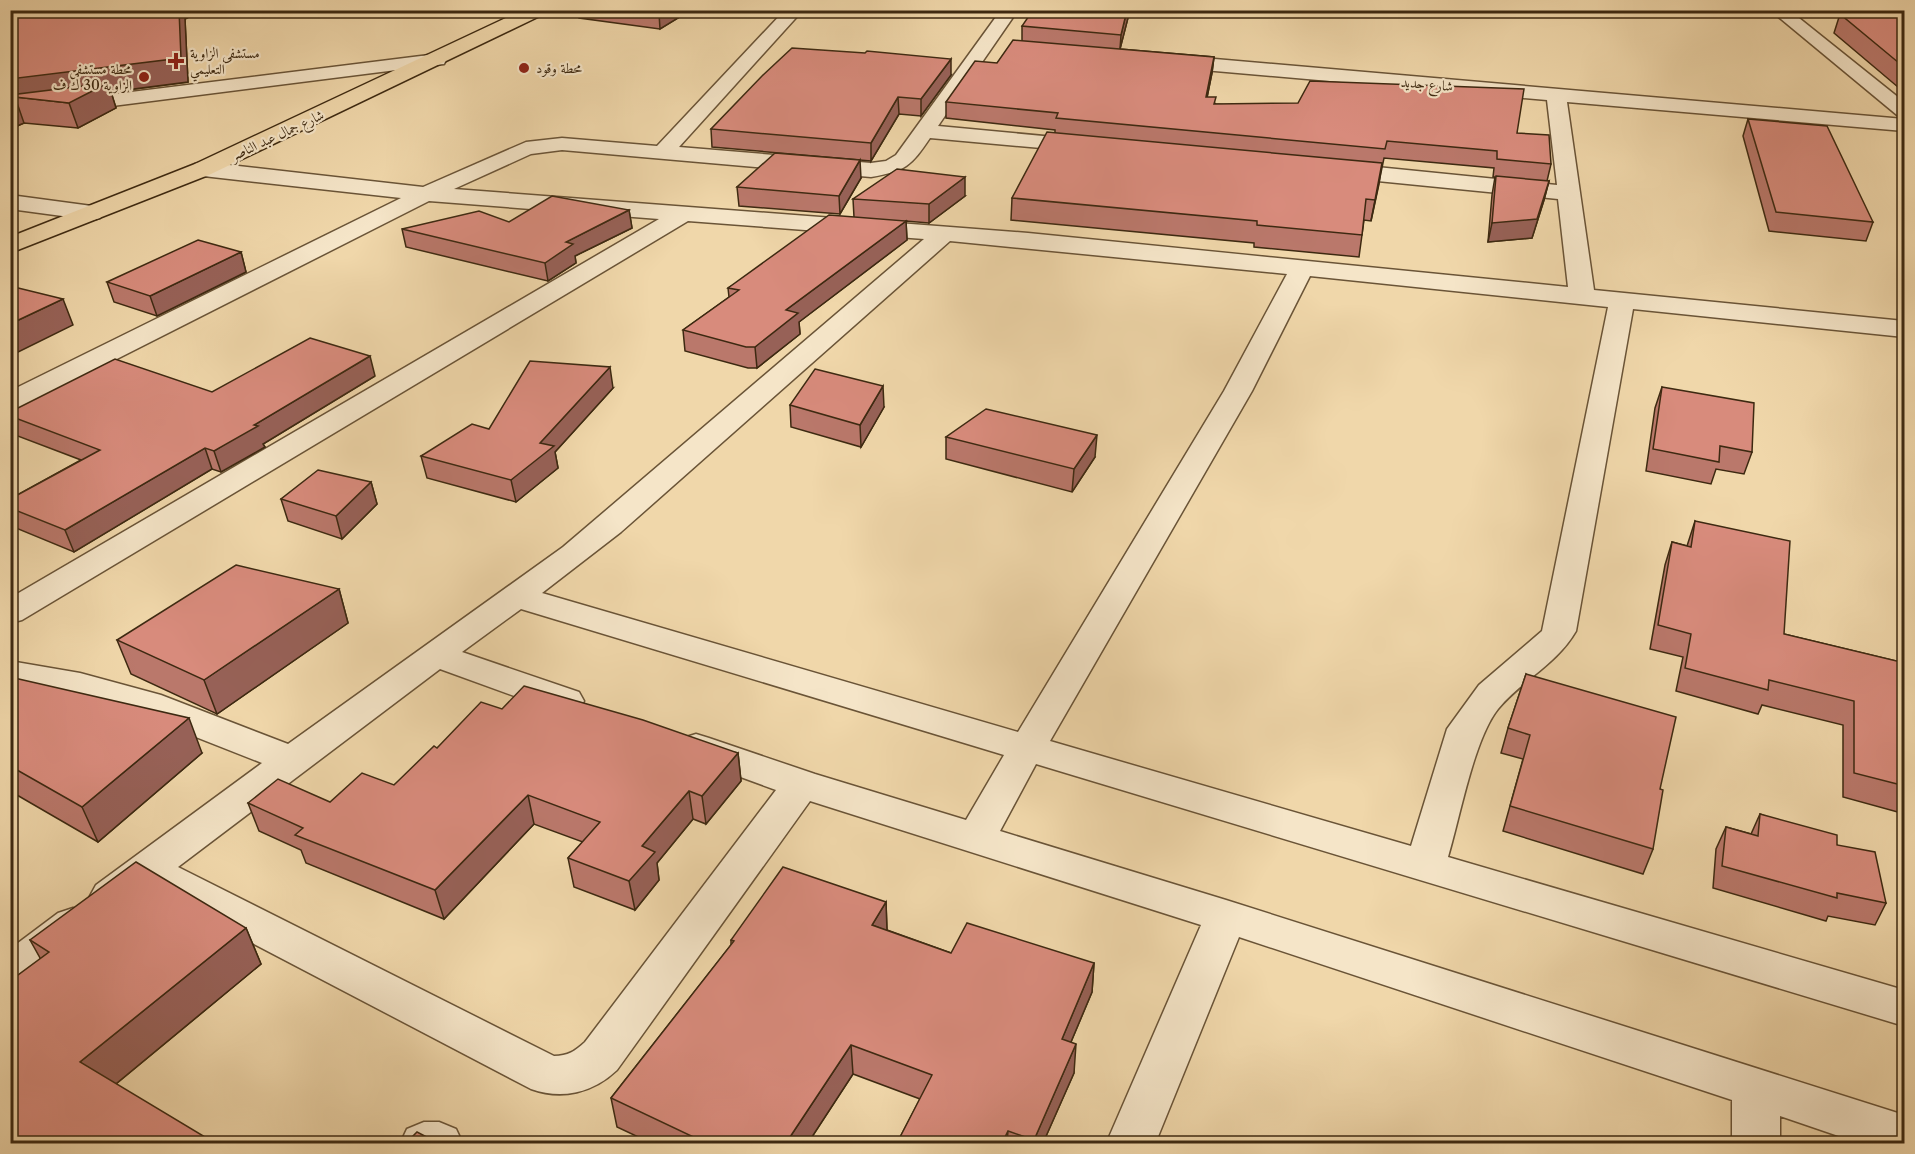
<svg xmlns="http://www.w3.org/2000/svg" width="1915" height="1154" viewBox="0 0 1915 1154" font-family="'Libre Caslon Text',Amiri,serif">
  <rect width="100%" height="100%" fill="#f0d7aa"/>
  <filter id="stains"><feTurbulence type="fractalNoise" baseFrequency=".00333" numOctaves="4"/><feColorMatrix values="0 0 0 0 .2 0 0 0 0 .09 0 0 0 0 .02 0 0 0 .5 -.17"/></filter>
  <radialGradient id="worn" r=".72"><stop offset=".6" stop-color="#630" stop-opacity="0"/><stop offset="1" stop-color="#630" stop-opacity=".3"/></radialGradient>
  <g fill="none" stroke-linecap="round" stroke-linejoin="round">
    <g stroke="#6a5437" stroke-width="3">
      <g id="minor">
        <path d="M785,10H803L679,147L871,163L886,161L896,155L1001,10H1018L938,126L1086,140L1093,142L1097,146L1093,150L1086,152L930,138C911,166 906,171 871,177L562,150L531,154L454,189L1028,233L1568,287L1558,199L1337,177L1329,175L1326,170L1329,165L1337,163L1557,185L1547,100L1169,67L1162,65L1160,61L1162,57L1169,55L1904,119V131L1567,102L1594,290L1904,321V337L1633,309L1576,631C1557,664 1522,680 1498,709C1474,739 1460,817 1448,857L1904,990V1026L1036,764L1000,831L1226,900L1904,1115V1144H1862L1780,1116V1144H1732V1100L1239,937L1155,1144H1106L1201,925L810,801L617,1070C593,1093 562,1100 531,1089L149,889C129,905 123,916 96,907L90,896L96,885L262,763L135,713L78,697L10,684V661L80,673L161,695L288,744L563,547L924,239L688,221L22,620L10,623V598L659,219L429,201L20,408L10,410V391L401,198L203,176L195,174L192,169L195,164L203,162L423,187L526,142L562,138L657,146ZM950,241L1287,274L1224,391L1018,732L542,593L621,532ZM1310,276L1608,307L1542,631L1479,685L1447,729L1411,846L1050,741L1252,391ZM521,609L1004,755L966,820L815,774L709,738L696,734L683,738L677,747L683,756L776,790L585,1042C575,1051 568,1056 554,1056L178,867L440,669L553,710L566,713L579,710L584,701L579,692L462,652Z"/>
        <path d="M1770,10H1789L1904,102V117L1897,115Z"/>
        <path d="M437,54L444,56L446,60L444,64L10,119V107Z"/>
        <path d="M10,195L92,206L100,208L103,213L100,218L92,220L10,209Z"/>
        <path d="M73,908L88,913L94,925L88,937L26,986L10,991V949L58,913Z"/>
        <path d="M424,1122H439L456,1129L463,1144H400L407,1129Z"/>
      </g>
    </g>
    <g stroke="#3d2911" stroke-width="3">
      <path id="major" d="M523,10H546L544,14L211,174L10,253V237L195,164Z"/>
    </g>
    <use href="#minor" fill="#f5e5c8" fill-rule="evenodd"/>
    <use href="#major" fill="#f0d7aa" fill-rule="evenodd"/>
  </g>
  <g fill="#ba786b" stroke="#3d2911" stroke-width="1.5">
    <path d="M10,10H202L185,19L188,82L111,92L116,108L78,128L24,123L10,129Z"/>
    <path d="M578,10H691L660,29L579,18Z"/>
    <path d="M1085,10H1130L1120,49L1214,57L1212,73L1207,97L1216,104L1517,133L1551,164L1547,181H1549L1544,200L1532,238L1488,242L1492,195L1495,177H1493L1494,168L1384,158L1371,221L1364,220L1359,257L1254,247V243L1011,220L1012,198L1055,132V130L946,118V102L997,63L1022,41V26L1085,12Z"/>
    <path d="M1840,14L1905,16V93L1834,33Z"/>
    <path d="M951,75L921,116L899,114L871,161L712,147L711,129Z"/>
    <path d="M1748,119L1873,222L1866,241L1769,231L1743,136Z"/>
    <path d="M861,178L840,214L739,206L737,187Z"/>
    <path d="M965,196L929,223L906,221L907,240L799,322L800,334L757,368H748L685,351L683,330L729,297L728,288L854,217L853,199Z"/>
    <path d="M629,210L632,228L575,256L576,263L548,281L406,247L402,229L509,222Z"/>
    <path d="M241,252L246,272L157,316L114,302L107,282Z"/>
    <path d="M375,376L263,444L265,447L221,472L212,469L74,552L11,526L10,524V499L81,460L15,435L10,425V412Z"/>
    <path d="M1662,387L1752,452L1744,474L1716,469L1711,484L1646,471L1655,408Z"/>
    <path d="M613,388L555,452L558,468L516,502L427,478L421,456L489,429Z"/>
    <path d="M790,405L884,407L861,447L791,427Z"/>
    <path d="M946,437L1095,457L1072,492L946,459Z"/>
    <path d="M371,482L377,504L342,539L288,521L281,499Z"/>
    <path d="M1695,521L1784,634L1905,663V814L1843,797V725L1762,705L1758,714L1676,691L1683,657L1650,649L1665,565L1672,542L1687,546Z"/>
    <path d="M339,589L348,623L217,714L131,674L117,640Z"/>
    <path d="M1526,674L1653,849L1643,874L1503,831L1523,759L1501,753L1508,728Z"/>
    <path d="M10,677L202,753L98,842L10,791Z"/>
    <path d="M502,709L738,753L741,781L706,824L693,819L657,863L659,880L635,910L574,887L568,858L583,842L534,824L444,919L306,863L301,850L259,831L248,803L330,802L394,785L437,748Z"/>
    <path d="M1760,814L1837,845L1886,903L1875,925L1828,916L1826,921L1713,888L1716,849L1726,827L1751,834Z"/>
    <path d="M886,902L887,930L951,953L1094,963L1092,992L1071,1042L1074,1073L1043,1143H897L920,1099L853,1074L808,1143H651L617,1127L611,1098L731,945V940Z"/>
    <path d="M246,928L261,964L116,1084L10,1143L40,958L30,940Z"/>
  </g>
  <g fill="#976157" stroke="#3d2911" stroke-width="1.5">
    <path d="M179,10H202L185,19L188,82L111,92L116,108L78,128L69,103L15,97L24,123L10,129V79Z"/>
    <path d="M663,10H691L660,29L659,13Z"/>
    <path d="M1127,10H1130L1120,49L1121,35Z"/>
    <path d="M1214,57L1212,73L1204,113L1206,97Z"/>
    <path d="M951,59V75L921,116V99Z"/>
    <path d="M898,97L899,114L871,161V143Z"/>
    <path d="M860,160L861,178L840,214L839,196Z"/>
    <path d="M1382,163L1379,184L1371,221L1375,200Z"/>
    <path d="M965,177V196L929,223V204Z"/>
    <path d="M1549,181L1544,200L1532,238L1488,242L1492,223Z"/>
    <path d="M629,210L632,228L575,256L576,263L548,281L545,263L566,242Z"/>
    <path d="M906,221L907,240L799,322L800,334L757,368L755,347L786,310Z"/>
    <path d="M241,252L246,272L157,316L150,296Z"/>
    <path d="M63,299L73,325L10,356V324Z"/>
    <path d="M370,356L375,376L263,444L265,447L221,472L214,451L254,425Z"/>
    <path d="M610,367L613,388L555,452L558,468L516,502L511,480L540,443Z"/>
    <path d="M883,386L884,407L861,447L860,425Z"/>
    <path d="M1097,435L1095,457L1072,492L1074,469Z"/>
    <path d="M205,448L212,469L74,552L65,530Z"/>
    <path d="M371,482L377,504L342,539L336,516Z"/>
    <path d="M339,589L348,623L217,714L204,680Z"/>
    <path d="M189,718L202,753L98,842L82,807Z"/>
    <path d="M738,753L741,781L706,824L702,796Z"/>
    <path d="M689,791L693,819L657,863L659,880L635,910L629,881L642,846Z"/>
    <path d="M528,795L534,824L444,919L435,890Z"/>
    <path d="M886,902L887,931L872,925Z"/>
    <path d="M246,928L261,964L100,1097L80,1062Z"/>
    <path d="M1094,963L1092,992L1060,1068L1062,1039Z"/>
    <path d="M1076,1044L1074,1073L1043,1143H1034V1140Z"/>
    <path d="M851,1045L853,1074L808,1143H786Z"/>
    <path d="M1008,1131L1007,1143H1002Z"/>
  </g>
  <g fill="#d88b7c" stroke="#3d2911" stroke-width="1.5">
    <path d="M10,10H179L181,58L10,79Z"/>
    <path d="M638,10H663L659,13Z"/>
    <path d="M1033,10H1068L1085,12V10H1127L1121,35L1022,26Z"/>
    <path d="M1840,14L1905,16V68Z"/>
    <path d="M1013,40L1214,57L1206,97H1216L1214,104L1298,103L1310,81L1524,89L1517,133L1549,135L1551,164L1497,159V151L1387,141L1385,149L1056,118L1058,113L946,102L975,61L997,63Z"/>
    <path d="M792,48L865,53L867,51L951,59L921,99L898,97L871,143L711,129L762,76Z"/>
    <path d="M108,83L69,103L15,97L10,100V95Z"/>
    <path d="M1748,119L1827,126L1873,222L1776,212Z"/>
    <path d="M1047,132L1382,163L1375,200L1366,199L1362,235L1257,225V221L1012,198Z"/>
    <path d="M775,153L860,160L839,196L737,187Z"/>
    <path d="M897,169L965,177L929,204L853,199Z"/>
    <path d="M1496,176L1549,181L1537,219L1492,223Z"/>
    <path d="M552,196L629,210L566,242L573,244L545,263L402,229L479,211L509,222Z"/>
    <path d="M829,215L906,221L786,310L798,313L755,347H746L683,330L739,290L728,288Z"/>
    <path d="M198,240L241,252L150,296L107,282Z"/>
    <path d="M10,286L63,299L10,324Z"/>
    <path d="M310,338L370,356L254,425L258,426L214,451L205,448L65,530L10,508V499L100,450L10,416V412L115,359L212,392Z"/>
    <path d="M530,361L610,367L540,443L554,446L511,480L421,456L472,424L489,429Z"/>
    <path d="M815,369L883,386L860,425L790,405Z"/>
    <path d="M1662,387L1754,403L1752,452L1720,446L1719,462L1653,449Z"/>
    <path d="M986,409L1097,435L1074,469L946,437Z"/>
    <path d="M318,470L371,482L336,516L281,499Z"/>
    <path d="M1695,521L1790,541L1784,634L1905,663V786L1854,773V701L1769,680L1768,690L1685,668L1691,634L1658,625L1672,542L1691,547Z"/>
    <path d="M236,565L339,589L204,680L117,640Z"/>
    <path d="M1526,674L1676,717L1660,789L1663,790L1653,849L1510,806L1530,735L1508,728Z"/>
    <path d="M10,677L189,718L82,807L10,766Z"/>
    <path d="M524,686L643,720L738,753L702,796L689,791L642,846L655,852L629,881L568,858L600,822L528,795L435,890L295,835L303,828L248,803L278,779L330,802L362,773L394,785L434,746L437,748L481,702L502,709Z"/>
    <path d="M1760,814L1837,835V845L1875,852L1886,903L1837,893V898L1722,866L1726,827L1758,836Z"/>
    <path d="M136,862L246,928L80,1062L215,1143H10V981L49,952L30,940Z"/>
    <path d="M783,867L886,902L872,925L951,953L967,923L1094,963L1062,1039L1076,1044L1034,1140L1008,1131L1002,1143H897L932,1075L851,1045L786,1143H706L611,1098L734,941L731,940Z"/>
    <path d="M417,1132L438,1143H406Z"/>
  </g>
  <g fill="#8f2418" stroke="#f5e5c8" stroke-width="2">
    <path d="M173 52h6v6h6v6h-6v6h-6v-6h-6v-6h6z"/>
    <circle cx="524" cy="68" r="6"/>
    <circle cx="144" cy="77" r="6"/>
  </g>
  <g text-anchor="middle" stroke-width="4.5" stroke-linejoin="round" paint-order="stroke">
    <g font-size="14" fill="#3d2911" stroke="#f5e5c8" text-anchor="start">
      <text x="190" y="58">مستشفى الزاوية<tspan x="190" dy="16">التعليمي</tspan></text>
      <text x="536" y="73">محطة وقود</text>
      <text x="132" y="74" text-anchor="end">محطة مستشفي<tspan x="132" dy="16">الزاوية 30 ك ف</tspan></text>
    </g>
    <g font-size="14" fill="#3d2911" stroke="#f5e5c8">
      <text transform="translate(1427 84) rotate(5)" y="5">شارع جديد</text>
      <text transform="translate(277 135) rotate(-25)" y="5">شارع جمال عبد الناصر</text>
    </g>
  </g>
  <rect width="1915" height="1154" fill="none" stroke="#f0d7aa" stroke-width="36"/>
  <rect x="12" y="12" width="1891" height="1130" fill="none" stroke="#3d2911" stroke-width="3"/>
  <rect x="18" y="18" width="1879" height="1118" fill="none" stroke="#3d2911" stroke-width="1.5"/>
  <rect width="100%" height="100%" filter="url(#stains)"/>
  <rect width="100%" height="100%" fill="url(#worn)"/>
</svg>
